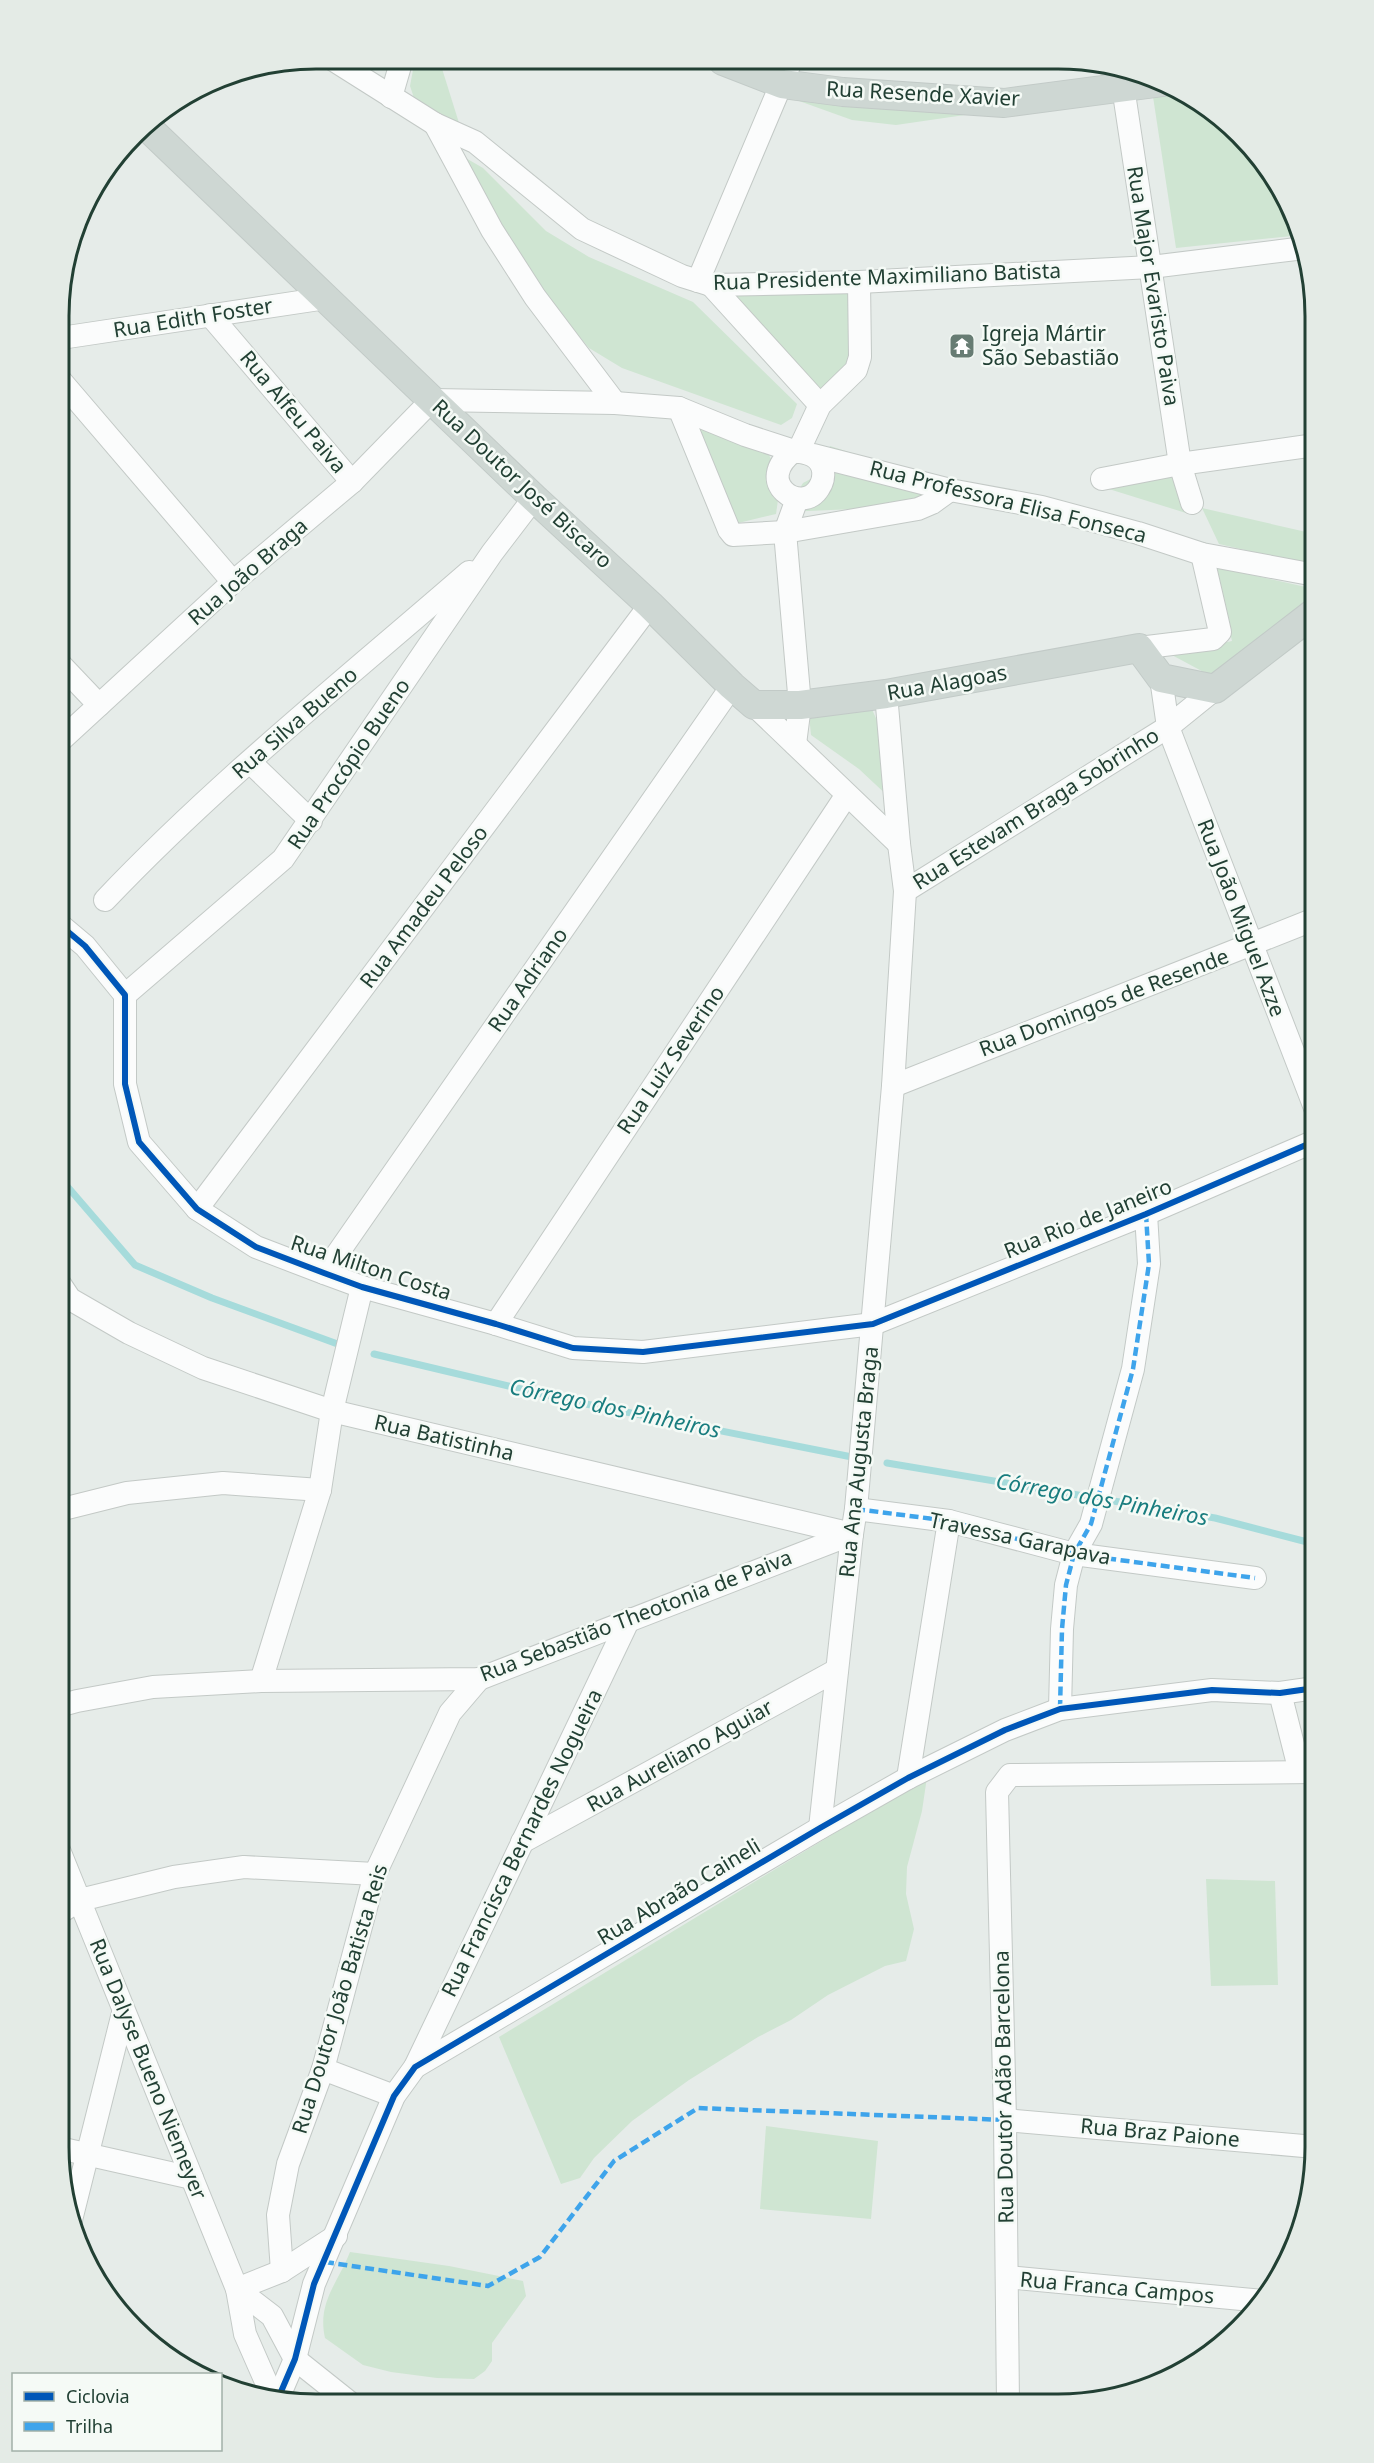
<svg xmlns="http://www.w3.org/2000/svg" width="1374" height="2463" viewBox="0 0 1374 2463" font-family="'Noto Sans',sans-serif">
  <rect width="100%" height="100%" fill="#e6ece9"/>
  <g fill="#cfe5d2">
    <path d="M415,59H439L459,123L417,107L410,86Z"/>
    <path d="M1174,87L1227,122L1272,173L1302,235L1176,248L1152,90Z"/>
    <path d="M788,97L1019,107L896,125L852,120Z"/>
    <path d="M457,153L483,168L546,231L589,257L693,302L797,404L792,418L781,425L622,368L589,348L535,284Z"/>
    <path d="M854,287L855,357L820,396L722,291Z"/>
    <path d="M692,409L766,449L781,479L776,514L730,525Z"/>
    <path d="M830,446L944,483L923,500L854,509L785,512L803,483L822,473Z"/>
    <path d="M1180,470L1186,513L1096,485Z"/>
    <path d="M1202,508L1315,534V566L1219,544Z"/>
    <path d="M1215,567L1306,587L1304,606L1211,676L1170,654L1232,641Z"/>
    <path d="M870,705L879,725L891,799L859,769L811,735L809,715Z"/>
    <path d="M927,1777L922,1811L907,1867L906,1894L914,1929L906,1961L885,1966L828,1995L791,2020L758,2037L689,2080L632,2121L594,2158L580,2178L561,2184L499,2037Z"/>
    <path d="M1206,1879L1275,1881L1278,1985L1211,1986Z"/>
    <path d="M766,2126L878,2141L871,2219L760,2209Z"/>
    <path d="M350,2252L449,2266L523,2281L526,2296L492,2343V2361L485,2371L474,2379L437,2378L391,2372L363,2365L325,2338C317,2302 338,2283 350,2252Z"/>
    <path d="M345,2393L448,2403L341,2402Z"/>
  </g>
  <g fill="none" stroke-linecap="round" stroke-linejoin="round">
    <g stroke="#a6dbdb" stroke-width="7">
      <path d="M60,1178L135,1265L212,1298L343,1346"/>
      <path d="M374,1354L571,1401L857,1458"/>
      <path d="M887,1463L1215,1518L1315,1544"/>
    </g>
    <g stroke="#c3c9c6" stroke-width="24">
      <g id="minor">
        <path d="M332,59L435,124L475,142L582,229L682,276L711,285L859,282L1151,267L1304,248"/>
        <path d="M1120,67L1180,464L1192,503"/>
        <path d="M391,97L402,59"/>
        <path d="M435,124L492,230L535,297L615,403"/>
        <path d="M698,281L791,61"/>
        <path d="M711,285L820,405"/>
        <path d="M210,315L352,482"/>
        <path d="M61,338L326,298"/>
        <path d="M61,381L233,582"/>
        <path d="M679,408L729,530L733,535L785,532L918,509L932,503L950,490"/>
        <path d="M794,451C807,453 820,455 823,470C824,477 823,482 819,488C802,516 752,482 794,451Z"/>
        <path d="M798,452L820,405L856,370L860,357L859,282"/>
        <path d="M813,455L950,490L1042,507L1138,533L1202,554L1315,575"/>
        <path d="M1102,479L1180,464L1315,445"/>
        <path d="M1139,648L1213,639L1220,632L1202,554"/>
        <path d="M60,664L99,705"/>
        <path d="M1161,678L1168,727L1315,1108"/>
        <path d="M754,705L899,844"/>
        <path d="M60,741L233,582L352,482L432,400L615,403L679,408L745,435L794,451"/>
        <path d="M795,744L800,705L785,532L797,499"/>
        <path d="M250,762L311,821"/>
        <path d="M905,891L1168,727L1215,689"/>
        <path d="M105,900C217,782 346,679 469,572"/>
        <path d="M60,925L85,946L125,995V1084L139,1142L197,1209L256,1247L324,1273L362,1287L496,1324L573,1348L643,1352L873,1324L1146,1214L1315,1141"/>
        <path d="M125,995L283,859L492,553L534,498"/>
        <path d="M893,1086L1315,919"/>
        <path d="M197,1209L650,605"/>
        <path d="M324,1273L732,686"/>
        <path d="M60,1284L70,1299L129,1333L203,1368L332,1411L852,1534"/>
        <path d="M496,1324L846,796"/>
        <path d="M856,1509L949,1521L1074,1554L1255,1578"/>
        <path d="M59,1510L127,1493L223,1483L320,1490"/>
        <path d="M261,1681L320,1490L332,1411L362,1287"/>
        <path d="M1280,1693L1300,1772"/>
        <path d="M59,1706L77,1701L153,1687L261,1681L479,1679L852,1534"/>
        <path d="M1060,1709L1062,1629L1066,1585L1074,1554L1091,1524L1133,1369L1149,1264L1146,1214"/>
        <path d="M908,1778L949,1521"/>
        <path d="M820,1828L852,1534L856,1509L893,1086L905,891L899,844L886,694"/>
        <path d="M522,1842L837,1670"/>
        <path d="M59,1850L237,2289L282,2271L336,2236"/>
        <path d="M59,1913L80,1900L174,1877L244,1867L375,1874"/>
        <path d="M415,2067L629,1619"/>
        <path d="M323,2069L394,2096"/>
        <path d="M1005,2120L1315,2147"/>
        <path d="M59,2148L192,2178"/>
        <path d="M71,2220L123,2013"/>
        <path d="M282,2271L278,2215L288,2164L323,2069L375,1874L450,1713L479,1679"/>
        <path d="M1007,2277L1263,2301"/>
        <path d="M274,2400L245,2334L237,2289L272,2316L295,2359L349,2402"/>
        <path d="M277,2401L295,2359L314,2284L394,2096L415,2067L820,1828L908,1778L1005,1730L1060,1709L1212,1690L1280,1693L1315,1688"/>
        <path d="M1008,2404L1005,2120L997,1792L1010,1775L1315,1772"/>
      </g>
    </g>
    <g stroke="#c2cac7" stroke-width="30">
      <g id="major">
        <path d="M723,61L782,84L843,92L1004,103L1163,82"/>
        <path d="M145,125L534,498L650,605L732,686L754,705H800L886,694L1139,648L1161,678L1215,689L1315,612"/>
      </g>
    </g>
    <use href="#minor" stroke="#fbfcfc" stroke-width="22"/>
    <use href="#major" stroke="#ced7d3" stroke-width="28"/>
    <g stroke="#3ea4eb" stroke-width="4.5" stroke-dasharray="9 4.5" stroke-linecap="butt">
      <path d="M856,1509L949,1521L1074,1554L1255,1578"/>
      <path d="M1060,1709L1062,1629L1066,1585L1074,1554L1091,1524L1133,1369L1149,1264L1146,1214"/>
      <path d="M325,2262L488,2286L540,2257L614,2161L698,2108L1005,2120"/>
    </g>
    <g stroke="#f5faf6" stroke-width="10">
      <g id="cycleway">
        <path d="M60,925L85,946L125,995V1084L139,1142L197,1209L256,1247L324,1273L362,1287L496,1324L573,1348L643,1352L873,1324L1146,1214L1315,1141"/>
        <path d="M277,2401L295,2359L314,2284L394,2096L415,2067L820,1828L908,1778L1005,1730L1060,1709L1212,1690L1280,1693L1315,1688"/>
      </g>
    </g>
    <use href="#cycleway" stroke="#0057b8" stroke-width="6"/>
  </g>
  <defs>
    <g id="temple-square" transform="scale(1.35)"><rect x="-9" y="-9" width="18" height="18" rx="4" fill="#677c73" stroke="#f5faf6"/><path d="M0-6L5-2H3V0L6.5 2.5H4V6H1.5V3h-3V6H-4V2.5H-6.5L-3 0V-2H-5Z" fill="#fff"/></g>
  </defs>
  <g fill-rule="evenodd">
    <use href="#temple-square" x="962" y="346"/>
  </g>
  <g text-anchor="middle" stroke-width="5" stroke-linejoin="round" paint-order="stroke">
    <g font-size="21" fill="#224034" stroke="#f5faf6">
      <text transform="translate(923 94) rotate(3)" y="7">Rua Resende Xavier</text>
      <text transform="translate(887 277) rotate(-2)" y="7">Rua Presidente Maximiliano Batista</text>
      <text transform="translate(1153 286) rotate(81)" y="7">Rua Major Evaristo Paiva</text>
      <text transform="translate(193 318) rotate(-9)" y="7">Rua Edith Foster</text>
      <text transform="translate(293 412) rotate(50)" y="7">Rua Alfeu Paiva</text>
      <text transform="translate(522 484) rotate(43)" y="7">Rua Doutor José Biscaro</text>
      <text transform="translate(1008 502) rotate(14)" y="7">Rua Professora Elisa Fonseca</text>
      <text transform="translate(248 572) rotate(-41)" y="7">Rua João Braga</text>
      <text transform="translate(947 683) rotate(-10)" y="7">Rua Alagoas</text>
      <text transform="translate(295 723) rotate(-41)" y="7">Rua Silva Bueno</text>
      <text transform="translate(349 764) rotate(-56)" y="7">Rua Procópio Bueno</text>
      <text transform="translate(1036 809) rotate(-32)" y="7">Rua Estevam Braga Sobrinho</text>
      <text transform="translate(424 907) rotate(-53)" y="7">Rua Amadeu Peloso</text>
      <text transform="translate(1241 918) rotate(69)" y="7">Rua João Miguel Azze</text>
      <text transform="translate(528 980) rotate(-55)" y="7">Rua Adriano</text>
      <text transform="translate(1104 1003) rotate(-21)" y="7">Rua Domingos de Resende</text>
      <text transform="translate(671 1060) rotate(-56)" y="7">Rua Luiz Severino</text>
      <text transform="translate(1088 1219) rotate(-22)" y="7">Rua Rio de Janeiro</text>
      <text transform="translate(371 1268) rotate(18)" y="7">Rua Milton Costa</text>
      <text transform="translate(444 1438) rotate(13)" y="7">Rua Batistinha</text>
      <text transform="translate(859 1462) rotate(-84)" y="7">Rua Ana Augusta Braga</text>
      <text transform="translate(1020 1539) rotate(12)" y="7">Travessa Garapava</text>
      <text transform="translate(636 1616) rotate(-21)" y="7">Rua Sebastião Theotonia de Paiva</text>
      <text transform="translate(680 1756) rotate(-29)" y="7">Rua Aureliano Aguiar</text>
      <text transform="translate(522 1843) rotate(-64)" y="7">Rua Francisca Bernardes Nogueira</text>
      <text transform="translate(679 1892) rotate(-31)" y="7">Rua Abraão Caineli</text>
      <text transform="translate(340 1999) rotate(-73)" y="7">Rua Doutor João Batista Reis</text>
      <text transform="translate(148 2069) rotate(68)" y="7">Rua Dalyse Bueno Niemeyer</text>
      <text transform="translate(1004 2087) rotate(-91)" y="7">Rua Doutor Adão Barcelona</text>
      <text transform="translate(1160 2133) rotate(5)" y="7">Rua Braz Paione</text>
      <text transform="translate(1117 2288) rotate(5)" y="7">Rua Franca Campos</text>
    </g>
    <g font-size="21" fill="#224034" stroke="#f5faf6" text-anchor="start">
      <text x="982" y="341">Igreja Mártir<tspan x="982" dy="24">São Sebastião</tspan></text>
    </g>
    <g font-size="22" font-style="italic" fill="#197d7f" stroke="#f5faf6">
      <text transform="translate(615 1408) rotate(12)" y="8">Córrego dos Pinheiros</text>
      <text transform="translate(1102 1499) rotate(10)" y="8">Córrego dos Pinheiros</text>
    </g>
  </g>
  <path d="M0 0H1374V2463H0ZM316 69H1058A247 247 0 0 1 1305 316V2147A247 247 0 0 1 1058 2394H316A247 247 0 0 1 69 2147V316A247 247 0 0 1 316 69Z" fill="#e4ebe6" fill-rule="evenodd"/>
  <path fill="none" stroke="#224034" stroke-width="3" d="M316 69H1058A247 247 0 0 1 1305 316V2147A247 247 0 0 1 1058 2394H316A247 247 0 0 1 69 2147V316A247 247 0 0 1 316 69Z"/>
  <rect x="12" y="2373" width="210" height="78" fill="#f5faf6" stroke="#a1b0a8" stroke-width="1.5"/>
  <rect x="24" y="2392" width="30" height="9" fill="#0057b8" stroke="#a1b0a8" stroke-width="1.5"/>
  <text x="66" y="2403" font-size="18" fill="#224034">Ciclovia</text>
  <rect x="24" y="2422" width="30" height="9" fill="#3ea4eb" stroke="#a1b0a8" stroke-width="1.5"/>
  <text x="66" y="2433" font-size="18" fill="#224034">Trilha</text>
</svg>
